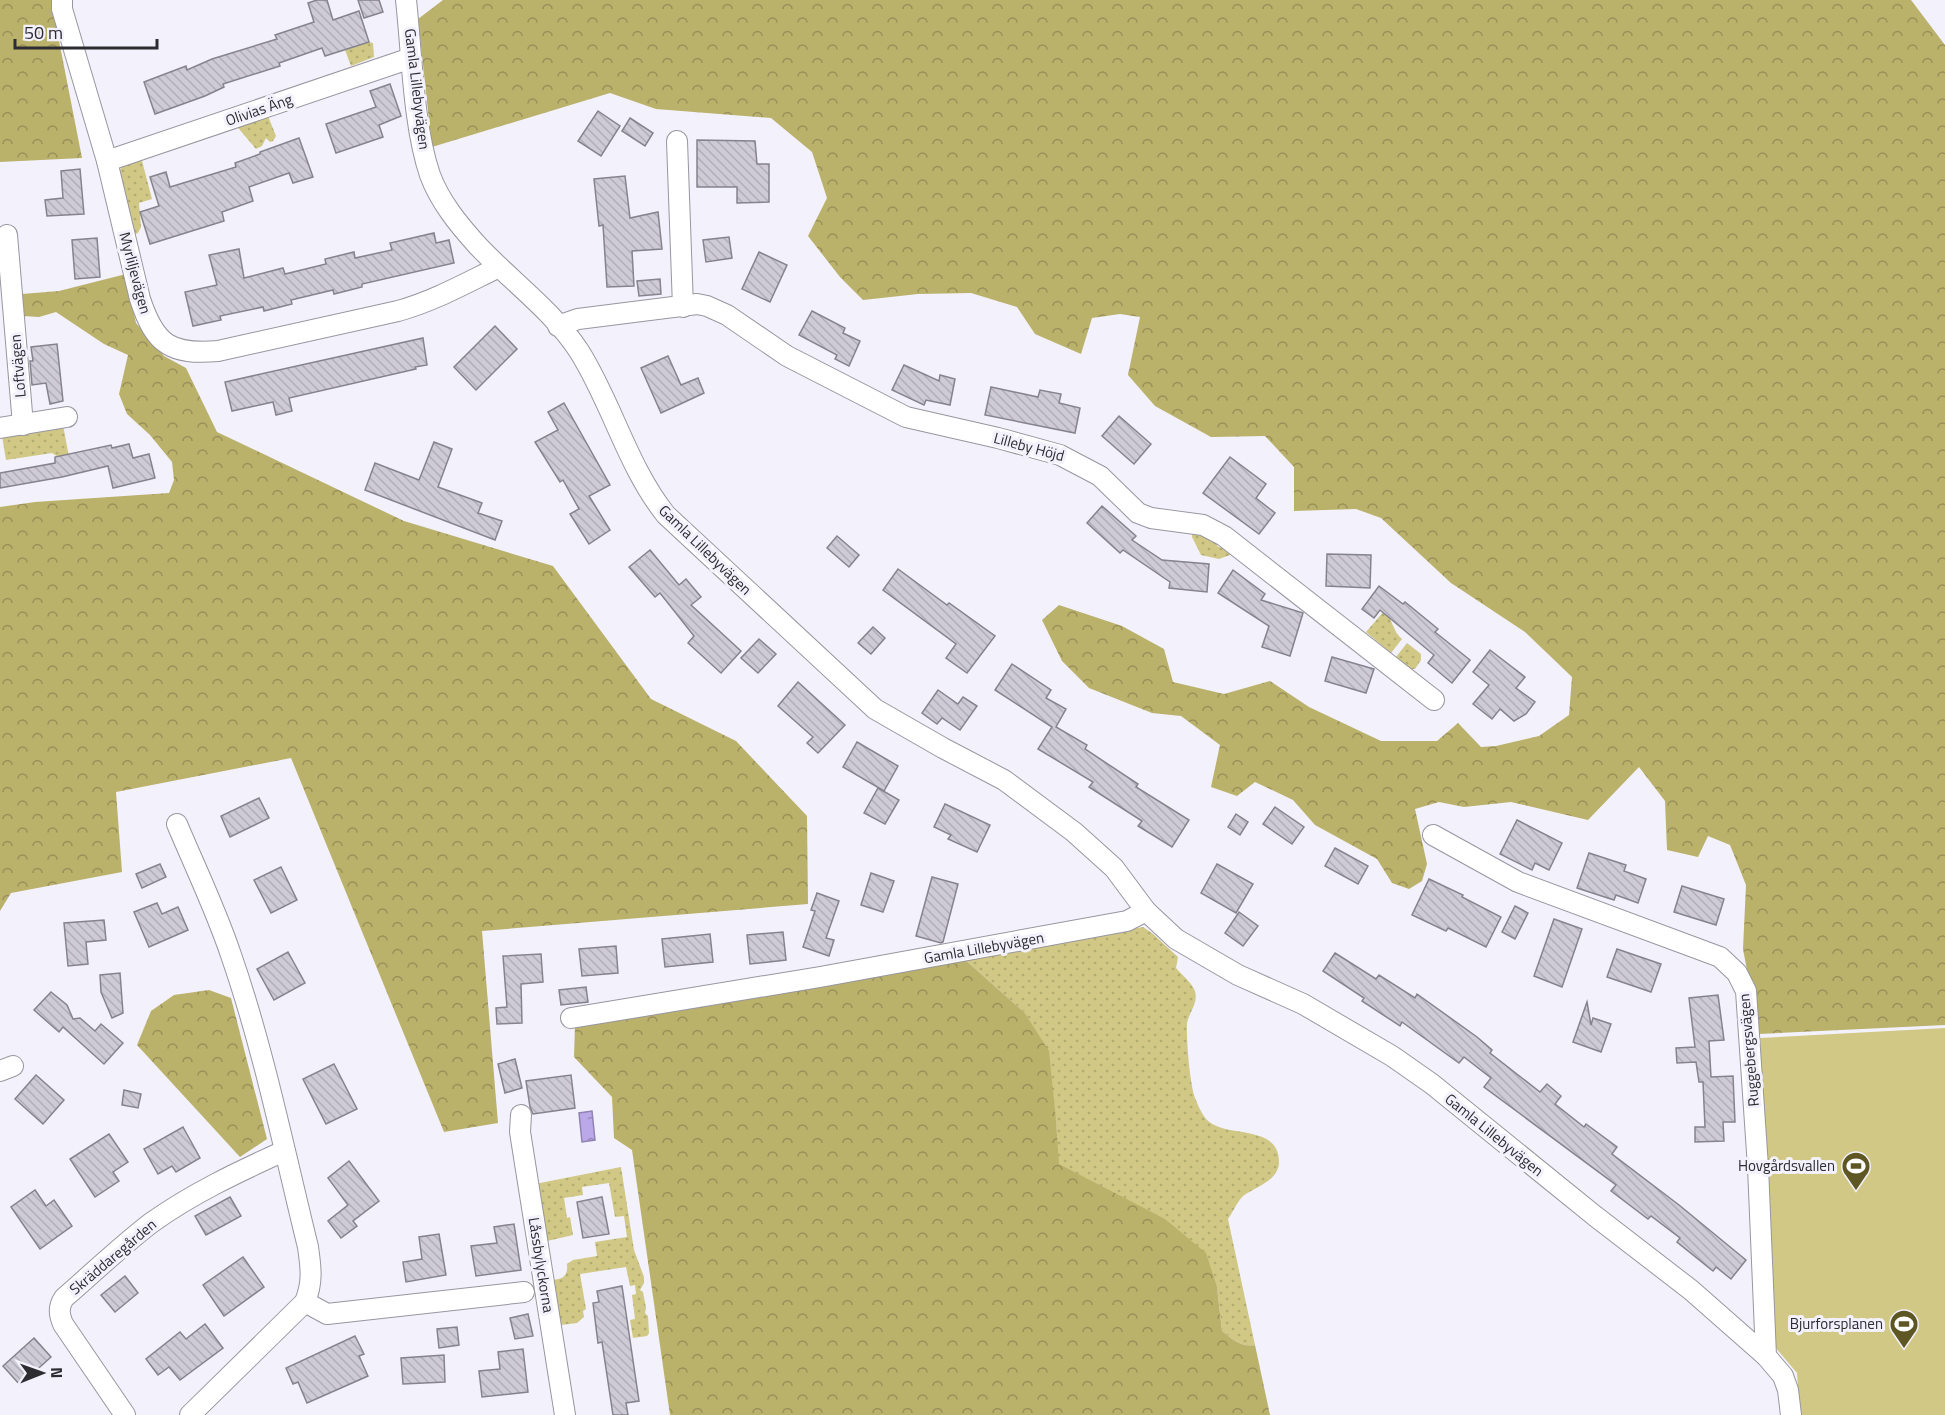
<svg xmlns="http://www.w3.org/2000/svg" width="1945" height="1415" viewBox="0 0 1945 1415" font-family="'Titillium Web',sans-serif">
  <defs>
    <pattern id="grass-dots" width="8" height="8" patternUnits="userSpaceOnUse" patternTransform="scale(1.5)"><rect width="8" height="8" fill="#d0c884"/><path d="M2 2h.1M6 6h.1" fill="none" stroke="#b3ac72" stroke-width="1.8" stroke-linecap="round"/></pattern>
    <pattern id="forest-crowns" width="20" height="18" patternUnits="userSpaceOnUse" patternTransform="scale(1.5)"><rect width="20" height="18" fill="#bab16b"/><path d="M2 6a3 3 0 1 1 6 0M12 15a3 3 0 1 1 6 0" fill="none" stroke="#989058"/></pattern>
    <pattern id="water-ripples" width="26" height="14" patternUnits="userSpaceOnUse" patternTransform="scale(1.5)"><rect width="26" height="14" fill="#baa8e8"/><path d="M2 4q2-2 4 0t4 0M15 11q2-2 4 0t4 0" fill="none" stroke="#9889bc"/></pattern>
    <pattern id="building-back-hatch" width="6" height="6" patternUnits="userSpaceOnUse" patternTransform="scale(1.5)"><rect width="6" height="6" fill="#cecbd6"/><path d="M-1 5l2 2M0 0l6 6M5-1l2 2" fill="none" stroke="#b1aeb8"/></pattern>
  </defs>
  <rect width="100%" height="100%" fill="#f3f1fc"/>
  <g fill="url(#grass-dots)">
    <path d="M369,42L373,43L374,57L351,66L345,50Z"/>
    <path d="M266,111L276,136L273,141L270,142L266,138L262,146L256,149L234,123Z"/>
    <path d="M141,157L152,199L139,203L141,227L138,233L131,236L118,174L123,164Z"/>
    <path d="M63,425L69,457L60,458L52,453L6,460L2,436Z"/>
    <path d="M1192,528L1218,539L1217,546L1224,549L1227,546L1233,554L1219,559L1201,555L1192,537Z"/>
    <path d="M1385,610C1392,619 1393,632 1402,639L1391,653L1366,632Z"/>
    <path d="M1407,643L1421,654V660L1415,669H1411L1396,657Z"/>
    <path d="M1143,927L1152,933L1178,957L1176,968C1181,974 1190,981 1194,989C1200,1001 1189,1012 1187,1023C1186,1037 1190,1089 1196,1100C1198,1106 1203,1116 1207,1120C1226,1139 1280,1123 1279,1163C1278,1181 1255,1187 1243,1196C1237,1202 1233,1212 1228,1219L1255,1345C1242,1348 1232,1339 1222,1331L1217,1287L1130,1202L1058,1164L1056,1120L1024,1012L963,958Z"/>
    <path d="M621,1167L634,1250L644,1277V1283L640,1290L643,1292L646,1308L645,1313L648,1316L649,1333L647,1336L633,1338L630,1320L635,1319L632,1295L636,1294L635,1285L630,1286L626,1267L580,1274L586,1309L583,1311L584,1317L577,1323L561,1325L553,1280C564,1279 568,1275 567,1264L573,1260L597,1256L595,1242L627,1237L624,1216L615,1217L609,1183L582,1187L583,1195L564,1198L567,1218L570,1217L573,1235L543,1242L535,1184Z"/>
  </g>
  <g fill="url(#forest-crowns)">
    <path d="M0,0H51L82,158L0,162Z"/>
    <path d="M443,0H1911L1945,45V1025L1759,1034L1743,949L1746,885L1730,845L1708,836L1698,857L1667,850L1665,801L1639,767L1588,820L1511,802L1464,807L1439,802L1415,809L1427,864L1422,881L1409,889L1392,883L1377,859L1315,825L1293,800L1255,782L1237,796L1211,787L1220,745L1181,716L1152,713L1089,688L1062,661L1042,620L1059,605L1122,626L1164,649L1173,682L1224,694L1270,681L1309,707L1381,741H1437L1458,723L1481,747L1496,746L1539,736L1569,715L1572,677L1525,632L1451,583L1381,518L1356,509L1294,511V467L1265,436L1211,437L1155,406L1128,375L1140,317L1120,314L1092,318L1081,354L1035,334L1017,307L971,293L918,294L863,300L840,277L808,236L827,198L812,152L771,118L656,109L610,93L432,147L418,19Z"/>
    <path d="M126,274L136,323L164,356L186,368L217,432L404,521L553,566L651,699L736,741L807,816L808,904L482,931L498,1123L444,1132L291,758L116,792L122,872L11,893L0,911V507L35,502L169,493L174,480L172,462L150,435L127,414L119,394L128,355L104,344L56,312L39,317L23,316L20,307L22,294L59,291Z"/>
    <path d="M963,958L1024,1012L1049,1051L1056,1120L1059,1164L1165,1219L1206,1253L1217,1287L1222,1331C1232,1339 1242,1348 1255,1345L1270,1415H670L632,1150L614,1138L612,1097L574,1057L575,1025Z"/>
    <path d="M209,990L231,998L267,1139L240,1157L137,1045L151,1011L174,995Z"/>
  </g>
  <path fill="#d0c884" d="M1945,1028V1415H1800L1797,1373L1775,1347L1760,1038Z"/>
  <path fill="url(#water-ripples)" stroke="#9083b1" stroke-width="1.5" d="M592,1111L595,1140L582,1142L579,1113Z"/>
  <g fill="url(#building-back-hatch)" stroke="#85838c" stroke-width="1.5">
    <path d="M317,0H327L333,20L359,11L369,42L325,56L322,48L279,63L280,66L223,84L224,87L205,96L155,114L144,82L186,66L187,70L212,59L277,39L275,35L314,22L308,3Z"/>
    <path d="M358,0H379L383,12L364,18Z"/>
    <path d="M390,84L401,116L379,125L383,137L336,153L326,124L376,107L370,91Z"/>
    <path d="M598,111L620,126L601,156L578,141Z"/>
    <path d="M630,118L653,133L645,146L622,131Z"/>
    <path d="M299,138L313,177L293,183L289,173L249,187L253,201L222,212L224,221L150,244L140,212L159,206L150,177L166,172L170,187L236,167L235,163L260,154V152Z"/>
    <path d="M697,140L755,141L757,164H769V202L737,203V187H697Z"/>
    <path d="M80,169L84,214L47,216L45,200L63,198L61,171Z"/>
    <path d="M625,176L630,218L658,212L662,249L632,251L634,286L607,287L603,225L599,226L594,179Z"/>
    <path d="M434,233L436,243L449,240L454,263L362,284V287L334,294L333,290L291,300L292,304L264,311L263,307L220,316L221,320L193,326L185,292L217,285L209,255L239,249L244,278L283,268L285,274L326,264L325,259L354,252L355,258L392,250L390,243Z"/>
    <path d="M729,237L732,258L706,262L703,240Z"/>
    <path d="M97,238L100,277L75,279L72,240Z"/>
    <path d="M759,252L787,265L770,302L742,289Z"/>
    <path d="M660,279L661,294L639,296L637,281Z"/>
    <path d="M812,311L845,328L843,333L860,341L849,366L835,359L837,355L799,335Z"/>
    <path d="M495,326L517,349L476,390L454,367Z"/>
    <path d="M423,338L427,365L415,367L416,369L289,398L292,411L276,415L273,402L232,411L225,382Z"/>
    <path d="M57,344L63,401L50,404L46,383L32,385L30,361H33L31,347Z"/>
    <path d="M668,356L681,385L698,378L704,393L661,413L641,368Z"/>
    <path d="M904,365L939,381L940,375L955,379L950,405L926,400L924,405L892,390Z"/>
    <path d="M991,387L1038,397L1040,390L1061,394L1059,403L1080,408L1075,433L985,415Z"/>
    <path d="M564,403L610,485L589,496L610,530L589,544L570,514L579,509L563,480L560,482L535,442L558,430L548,412Z"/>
    <path d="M1119,416L1151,444L1134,464L1102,436Z"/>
    <path d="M434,442L452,449L438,487L482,503L478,513L502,521L495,540L365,490L375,463L419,480Z"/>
    <path d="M129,444L133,458L149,454L155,478L113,488L108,466L62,477L0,488V473L55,463V457L111,445L112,448Z"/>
    <path d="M1230,457L1266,484L1256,498L1275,513L1259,534L1203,493Z"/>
    <path d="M1102,506L1136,536L1132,540L1162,560L1209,564L1207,592L1169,588L1170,582L1123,550L1120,553L1087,523Z"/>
    <path d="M837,536L859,555L849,567L827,548Z"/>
    <path d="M650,550L679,585L686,579L701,597L691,605L741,651L721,673L688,643L694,636L660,593L655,597L629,567Z"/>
    <path d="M1327,554L1371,555L1370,588L1326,586Z"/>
    <path d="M898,569L947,605L949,603L995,636L967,673L946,658L956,644L883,590Z"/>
    <path d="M1233,570L1265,594L1261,600L1303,613L1290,656L1262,647L1269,626L1218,593Z"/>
    <path d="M1379,586L1403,604L1405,602L1438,629L1435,632L1470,660L1452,683L1428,663L1434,655L1380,610L1374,618L1362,609Z"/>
    <path d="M873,627L885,638L871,654L858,643Z"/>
    <path d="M759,639L776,654L758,673L741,658Z"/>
    <path d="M1490,650L1525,677L1516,688L1535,702L1526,714L1514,721L1500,709L1492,719L1473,704L1489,685L1473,672Z"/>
    <path d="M1332,657L1374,669L1366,693L1325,681Z"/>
    <path d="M1012,664L1051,690L1046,698L1066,709L1056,727L1087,745L1085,749L1138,784L1136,787L1189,820L1172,847L1138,826L1142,821L1089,787L1093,782L1038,749L1052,727L995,690Z"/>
    <path d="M798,682L845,725L818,753L807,743L813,737L778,706Z"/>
    <path d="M938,690L958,704L963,697L977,706L960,730L942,718L937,724L922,713Z"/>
    <path d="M857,742L898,766L884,791L843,767Z"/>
    <path d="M878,788L899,800L885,824L864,813Z"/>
    <path d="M259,798L269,818L230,837L221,816Z"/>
    <path d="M945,804L990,825L977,852L948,839L951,835L934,827Z"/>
    <path d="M1275,807L1304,827L1292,844L1263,824Z"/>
    <path d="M1236,814L1248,822L1240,835L1228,827Z"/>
    <path d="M1517,820L1562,843L1549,870L1535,863L1532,870L1500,854Z"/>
    <path d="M1335,848L1368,866L1358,884L1325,866Z"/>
    <path d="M1589,853L1626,865L1624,871L1646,879L1638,903L1616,895L1614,900L1577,888Z"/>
    <path d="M160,864L166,877L142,888L136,874Z"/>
    <path d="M1217,864L1253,884L1236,913L1201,893Z"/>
    <path d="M281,867L297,900L271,913L254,880Z"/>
    <path d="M871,873L894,881L883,912L861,905Z"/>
    <path d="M932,877L958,884L943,942L941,943L916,936Z"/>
    <path d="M1429,879L1463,895L1462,897L1501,917L1486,947L1448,928L1446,931L1412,915Z"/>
    <path d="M1682,886L1724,899L1716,925L1674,912Z"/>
    <path d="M817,893L839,901L826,938L834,940L829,956L803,947L815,911L811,910Z"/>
    <path d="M157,903L162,914L178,907L188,930L149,947L134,912Z"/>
    <path d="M1515,906L1528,913L1515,939L1502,932Z"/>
    <path d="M1239,912L1258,926L1243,946L1225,933Z"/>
    <path d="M1554,919L1582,929L1562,987L1534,976Z"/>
    <path d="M104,920L106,940L86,942L88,964L68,966L64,923Z"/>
    <path d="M783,932L786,960L750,964L747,935Z"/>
    <path d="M710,934L713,962L665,967L662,939Z"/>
    <path d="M616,946L618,973L582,976L579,949Z"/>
    <path d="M1617,949L1661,964L1651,992L1607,977Z"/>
    <path d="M288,952L305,983L274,1000L257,969Z"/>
    <path d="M1335,953L1376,979L1379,975L1415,998L1417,994L1477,1037L1492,1050L1490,1053L1540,1092L1547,1084L1561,1096L1555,1104L1584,1127L1586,1124L1617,1147L1612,1154L1679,1205L1746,1260L1731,1279L1716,1267L1713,1271L1677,1242L1680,1238L1651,1216L1648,1219L1611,1191L1616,1185L1484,1087L1491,1078L1464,1057L1459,1063L1402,1022L1400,1026L1362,1001L1364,998L1323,971Z"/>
    <path d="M541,954L543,982L521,984L522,1023L497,1024L496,1008L507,1007L503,956Z"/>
    <path d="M120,973L123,1013L112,1018L101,992L100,975Z"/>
    <path d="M586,987L588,1002L561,1005L559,990Z"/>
    <path d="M51,992L67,1005L73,1019L80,1018L95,1031L101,1024L123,1043L104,1064L63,1027L59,1032L34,1010Z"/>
    <path d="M1718,995L1724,1040L1709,1041L1711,1077L1733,1076L1735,1122H1723L1724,1141L1695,1142V1127H1705L1703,1082H1699L1696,1062L1677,1063L1676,1048L1695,1047L1689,998Z"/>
    <path d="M1587,1002L1591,1025L1593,1018L1611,1024L1601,1052L1573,1042Z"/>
    <path d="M515,1059L522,1088L505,1093L498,1064Z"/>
    <path d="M334,1064L357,1109L326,1124L303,1079Z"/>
    <path d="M36,1075L64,1100L43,1124L15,1099Z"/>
    <path d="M571,1075L575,1108L533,1114L530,1107L526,1081Z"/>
    <path d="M124,1090L141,1094L138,1108L122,1105Z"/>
    <path d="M183,1127L200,1158L176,1172L172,1166L158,1174L144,1149Z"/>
    <path d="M109,1134L128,1162L113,1172L119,1181L95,1197L70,1159Z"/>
    <path d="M349,1161L379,1201L353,1221L357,1226L341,1238L328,1221L348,1205L328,1178Z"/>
    <path d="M35,1190L46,1206L54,1200L72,1226L40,1249L11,1207Z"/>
    <path d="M230,1197L241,1216L206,1235L195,1216Z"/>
    <path d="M602,1197L609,1234L583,1238L577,1202Z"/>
    <path d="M514,1224L521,1270L476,1276L471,1246L497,1243L494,1227Z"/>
    <path d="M439,1234L446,1275L406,1282L403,1262L422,1259L419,1237Z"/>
    <path d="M243,1257L264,1287L224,1316L203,1285Z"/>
    <path d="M125,1276L138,1293L115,1312L101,1295Z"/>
    <path d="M622,1286L639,1401L626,1403L628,1415H613L602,1342L598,1343L593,1303L599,1302L597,1291Z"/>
    <path d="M528,1314L533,1336L515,1339L510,1318Z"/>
    <path d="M205,1324L223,1348L180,1380L169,1367L158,1375L146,1359L180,1332L186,1339Z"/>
    <path d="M457,1327L459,1345L439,1348L437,1329Z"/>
    <path d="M355,1336L364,1354L359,1356L368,1376L307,1403L298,1382L293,1384L286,1368Z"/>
    <path d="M34,1338L51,1357L20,1385L3,1366Z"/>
    <path d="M523,1349L528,1392L482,1397L479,1371L500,1369L498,1352Z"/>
    <path d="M444,1355L445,1382L403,1384L401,1358Z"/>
  </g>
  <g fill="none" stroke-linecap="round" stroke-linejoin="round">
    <g stroke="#98969f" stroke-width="22">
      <g id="street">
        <path d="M62,0V9L107,161L140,299C155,345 171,355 218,351L398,311C434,301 466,283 499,267"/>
        <path d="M406,0C412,54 413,125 430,175C440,202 459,225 478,246C511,281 553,311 579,351C612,403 627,466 666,515L875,709L943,748L1004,780L1074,832L1114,868L1146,911L1176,939L1238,975L1303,1004L1392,1056L1432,1084L1595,1216L1691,1290L1766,1356L1783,1376L1788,1390L1791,1415"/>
        <path d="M677,141L683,307"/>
        <path d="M107,161L411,58"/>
        <path d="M7,235L23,425"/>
        <path d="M558,326L578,319L697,304L707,306L727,315L787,356L906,417L998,438L1060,455L1100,476L1138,513L1151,518L1203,525L1224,536L1434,700"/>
        <path d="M0,428L67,417"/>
        <path d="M177,824C195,867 216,910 231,955C264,1050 284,1150 308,1247C311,1268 313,1282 305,1302L190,1415"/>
        <path d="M1433,835L1518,882L1720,957L1737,973L1746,991L1758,1167L1766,1356"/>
        <path d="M571,1018L820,977L1127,921L1146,911"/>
        <path d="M0,1071L13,1066"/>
        <path d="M521,1115L520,1132L565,1415"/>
        <path d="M305,1302L327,1314L524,1292"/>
        <path d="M125,1415L63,1324C59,1314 58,1307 64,1298C93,1273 121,1246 151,1223C193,1193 238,1172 284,1151"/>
      </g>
    </g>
    <use href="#street" stroke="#fff" stroke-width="20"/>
  </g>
  <defs>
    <g id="stadium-pin" transform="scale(1.5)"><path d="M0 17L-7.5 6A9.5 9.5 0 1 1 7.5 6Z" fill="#5e5724" stroke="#f3f1fc"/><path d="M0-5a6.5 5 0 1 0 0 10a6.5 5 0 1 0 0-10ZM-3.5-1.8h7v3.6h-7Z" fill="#fff"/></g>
  </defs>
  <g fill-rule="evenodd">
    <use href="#stadium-pin" x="1856" y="1166"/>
    <use href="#stadium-pin" x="1904" y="1324"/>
  </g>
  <g text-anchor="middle" stroke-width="6" stroke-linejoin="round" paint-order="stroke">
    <g font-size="15" fill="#2d2c30" stroke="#f3f1fc">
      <text transform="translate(417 89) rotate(83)" y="5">Gamla Lillebyvägen</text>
      <text transform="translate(259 110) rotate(-19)" y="5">Olivias Äng</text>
      <text transform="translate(135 273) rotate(75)" y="5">Myrliljevägen</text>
      <text transform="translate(18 366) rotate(-95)" y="5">Loftvägen</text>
      <text transform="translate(1029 447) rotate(15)" y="5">Lilleby Höjd</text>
      <text transform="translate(705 550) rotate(44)" y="5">Gamla Lillebyvägen</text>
      <text transform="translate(984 948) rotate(-10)" y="5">Gamla Lillebyvägen</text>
      <text transform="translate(1749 1050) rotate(-95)" y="5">Ruggebergsvägen</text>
      <text transform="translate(1494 1135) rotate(39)" y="5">Gamla Lillebyvägen</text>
      <text transform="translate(113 1257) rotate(-40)" y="5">Skräddaregården</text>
      <text transform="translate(541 1265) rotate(81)" y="5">Låssbylyckorna</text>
    </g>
    <g font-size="15" fill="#2d2c30" stroke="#f3f1fc" text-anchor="end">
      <text x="1835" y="1171">Hovgårdsvallen</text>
      <text x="1883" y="1329">Bjurforsplanen</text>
    </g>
  </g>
  <g transform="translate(42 1373) rotate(89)" stroke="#f3f1fc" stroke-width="4.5" paint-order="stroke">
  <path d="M0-4.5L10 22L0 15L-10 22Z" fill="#2d2c30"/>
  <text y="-9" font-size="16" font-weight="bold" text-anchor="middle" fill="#2d2c30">N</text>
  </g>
  <path d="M15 39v9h142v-9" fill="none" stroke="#2d2c30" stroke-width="3"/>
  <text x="24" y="39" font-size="18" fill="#2d2c30" stroke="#f3f1fc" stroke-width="4.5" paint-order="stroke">50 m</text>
</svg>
